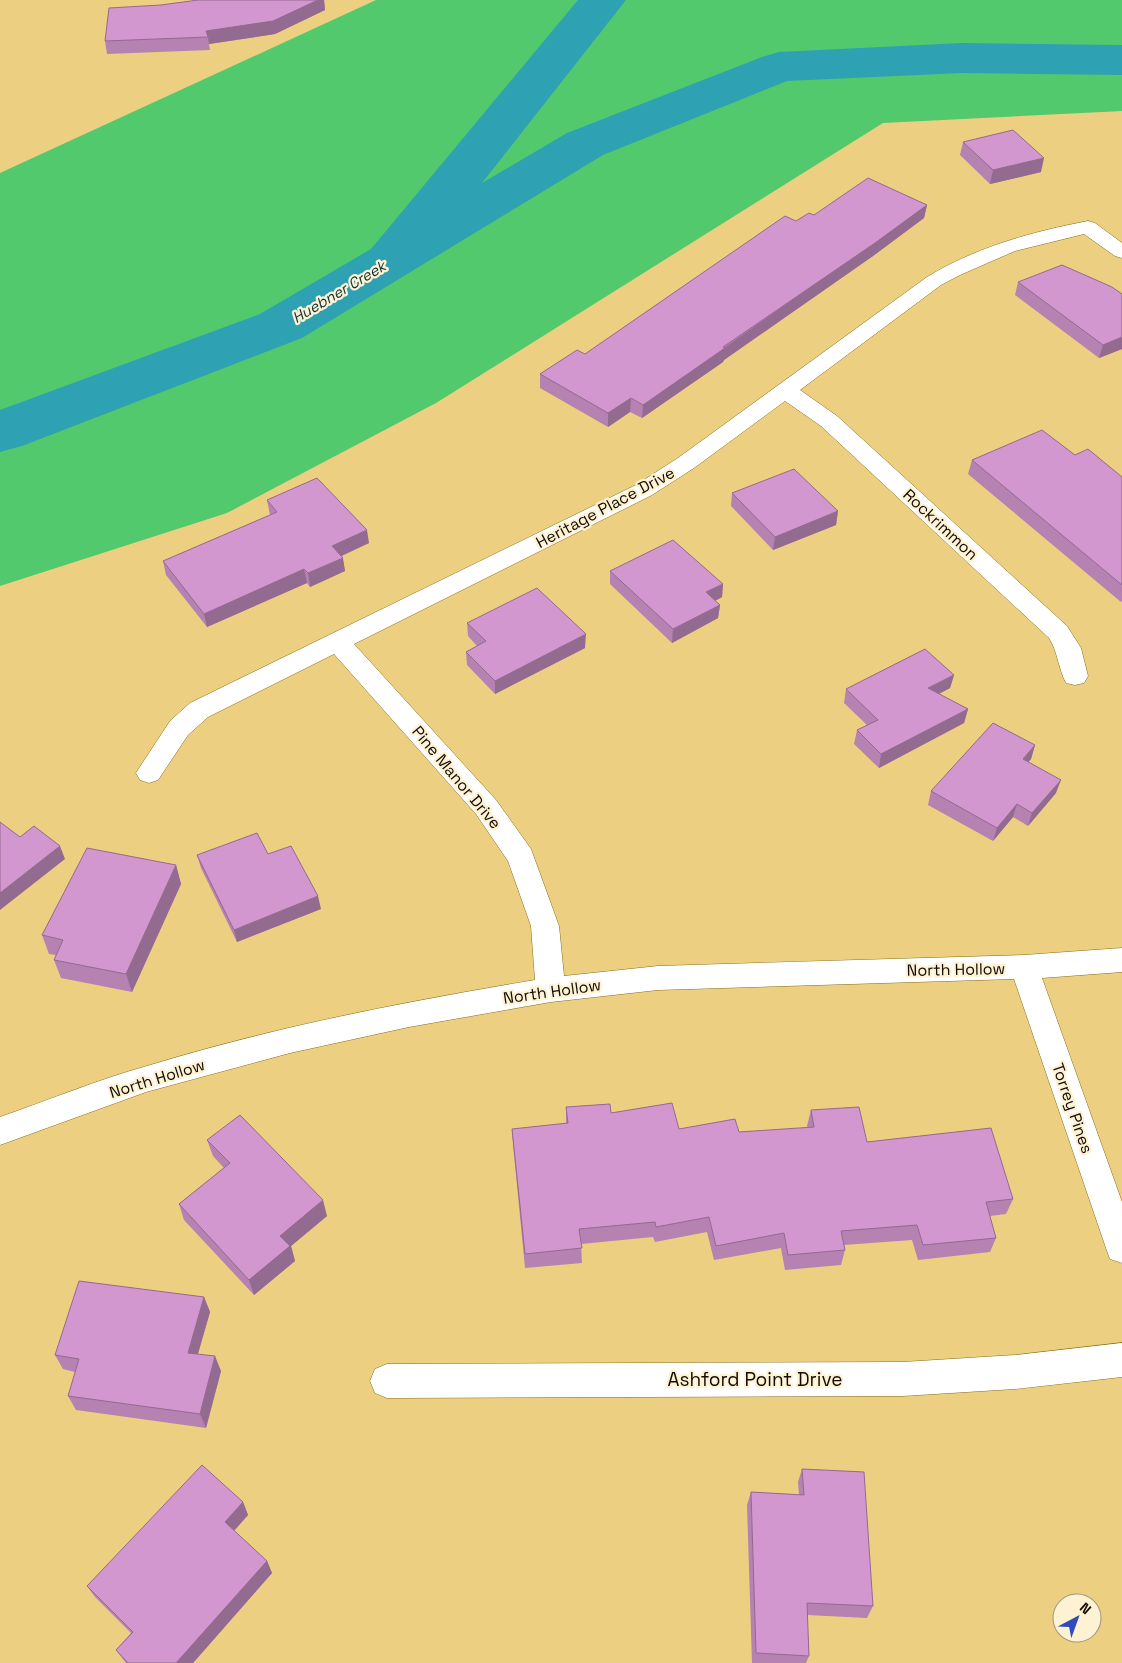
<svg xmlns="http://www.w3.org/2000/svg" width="1122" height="1663" viewBox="0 0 1122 1663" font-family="'Space Grotesk',sans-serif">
  <rect width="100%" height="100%" fill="#edcf82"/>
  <path fill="#52c96d" d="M376,0H1122V111L883,123L436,403L227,513L0,586V173Z"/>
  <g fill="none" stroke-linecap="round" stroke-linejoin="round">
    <path fill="#2ea2b2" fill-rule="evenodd" d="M578,0H626L482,183L567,133L762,57L779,52L962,43L1122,45V75L962,73L787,81L603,155L302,338L22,446L0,452V410L260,314L371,249Z"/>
    <g stroke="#896d1a" stroke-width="1">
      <g id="minor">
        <path d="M1088,221L1095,223L1122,243V258L1115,256L1084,234L1015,251L960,275L941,285L800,390L837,416L1067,626L1081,648L1088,676L1084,683L1075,685L1066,683C1058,668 1058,652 1049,638L821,426L785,401L694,468L652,495L354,644L496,800L531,849L559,926L564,976L658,966L1024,955L1122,948V972L1042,978L1122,1202V1263L1110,1259L1106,1248L1014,979L658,990L551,1002L409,1027L290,1053L146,1092L0,1145V1117C49,1100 97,1080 147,1066C274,1027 404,1002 535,980L531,926L508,861L476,814L334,654L208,717L188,735L158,780L149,783L140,780L136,773L170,721L190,703L636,485L678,458L927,277C977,247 1031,232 1088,221Z"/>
        <path d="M1122,1343V1377L1015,1389L903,1396L387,1398L375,1393L370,1381L375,1369L387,1364L903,1362L1015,1355Z"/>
      </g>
    </g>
    <use href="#minor" fill="#fff" fill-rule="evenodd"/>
  </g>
  <g fill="#b582b1">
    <path d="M198,0H324L325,10L275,34L209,44L210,50L107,54L105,41L161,5Z"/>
    <path d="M963,142L1041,172L990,184L960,155Z"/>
    <path d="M927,205L924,218L873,256L724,360L723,362L642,418L630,412L608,427L540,388V374L585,354L796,221L814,215Z"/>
    <path d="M1018,282L1122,294V349L1099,358L1015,295Z"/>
    <path d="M1075,455L1122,477V601L1121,602L968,474L972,460Z"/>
    <path d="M732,493L838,511L836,525L773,550L731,506Z"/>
    <path d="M267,500L369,543L342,556L345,571L310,587L307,583L207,627L166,575L163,561L270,515Z"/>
    <path d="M610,571L723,584L722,597L715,601L720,605L718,618L672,643L610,584Z"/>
    <path d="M467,623L585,648L495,694L467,665L466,652L477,646L468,636Z"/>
    <path d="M954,675L950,688L939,694L968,709L964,723L879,768L854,744L857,730L867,725L844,703L846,689Z"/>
    <path d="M1035,745L1031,759L1028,762L1056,793L1028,826L1013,817L993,841L928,805L931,791Z"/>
    <path d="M268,854L321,909L237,942L201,868L197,855Z"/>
    <path d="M176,865L181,884L132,992L61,978L54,960L56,955L49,954L42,935Z"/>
    <path d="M566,1107L611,1113L679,1129L739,1132L808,1128L807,1126L811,1110L867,1142L1013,1199L1006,1214L990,1216L996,1238L990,1252L918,1260L912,1240L844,1245L845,1250L841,1265L785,1270L781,1248L714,1260L707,1232L655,1242L653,1237L581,1244L582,1263L525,1268L513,1144L512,1129L566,1124Z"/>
    <path d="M207,1140L327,1216L291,1246L295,1261L254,1295L184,1220L179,1204L224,1168L213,1156Z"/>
    <path d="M204,1297L210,1312L198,1354L221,1371L206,1428L76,1410L68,1396L75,1372L63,1369L55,1355Z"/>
    <path d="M802,1469L873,1606L867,1618L807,1615L809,1656L806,1663H752L747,1505L751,1492L799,1495L798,1482Z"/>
    <path d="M243,1502L248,1515L234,1531L267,1561L272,1573L193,1663H126L116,1650L131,1633L95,1597L87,1586Z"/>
  </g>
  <g fill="#936a90">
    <path d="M318,0H324L325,10L275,34L209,44L208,37L206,31Z"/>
    <path d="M1044,158L1041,172L990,184L993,170Z"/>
    <path d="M927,205L924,218L873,256L724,360L723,362L642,418L643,405Z"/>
    <path d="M1122,337V349L1099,358L1103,345Z"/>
    <path d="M631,398L630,412L608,427V413Z"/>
    <path d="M838,511L836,525L773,550L775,537Z"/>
    <path d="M367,530L369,543L334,559L332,546Z"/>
    <path d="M343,558L345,571L310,587L308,573Z"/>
    <path d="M304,569L307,583L207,627L204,614Z"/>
    <path d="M723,584L722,597L705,606L706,592Z"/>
    <path d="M720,605L718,618L672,643L673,629Z"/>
    <path d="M586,634L585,648L495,694V681Z"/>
    <path d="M954,675L950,688L925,701L928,688Z"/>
    <path d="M968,709L964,723L879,768L881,754Z"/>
    <path d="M1035,745L1031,759L1019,772L1023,759Z"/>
    <path d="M1061,780L1056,793L1028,826L1032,813Z"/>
    <path d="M1017,804L1013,817L993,841L997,828Z"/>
    <path d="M60,846L65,859L0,910V893Z"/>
    <path d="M176,865L181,884L132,992L126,974Z"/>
    <path d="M318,896L321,909L237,942L234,930Z"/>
    <path d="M323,1200L327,1216L291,1246L295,1261L254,1295L249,1280L280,1236Z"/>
    <path d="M204,1297L210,1312L194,1367L188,1353Z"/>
    <path d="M215,1356L221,1371L206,1428L200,1414Z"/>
    <path d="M243,1502L248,1515L231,1534L225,1522Z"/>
    <path d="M267,1561L272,1573L193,1663H176Z"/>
  </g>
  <g fill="#d297ce" stroke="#936a90">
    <path d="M198,0H318L273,21L206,31L208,37L105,41L109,8L161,5Z"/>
    <path d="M1013,130L1044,158L993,170L963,142Z"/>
    <path d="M868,178L927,205L875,243L723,347L725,348L643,405L631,398L608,413L540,374L577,350L585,354L785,216L796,221L809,213L814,215Z"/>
    <path d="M1062,265L1112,287L1122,294V337L1103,345L1018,282Z"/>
    <path d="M1042,430L1075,455L1088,449L1122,477V585L972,460Z"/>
    <path d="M794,469L838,511L775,537L732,493Z"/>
    <path d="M317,478L367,530L332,546L343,558L308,573L304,569L204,614L163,561L277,512L267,500Z"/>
    <path d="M673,540L723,584L706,592L720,605L673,629L610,571Z"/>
    <path d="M537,588L586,634L495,681L466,652L486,641L467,623Z"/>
    <path d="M925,649L954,675L928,688L968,709L881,754L857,730L878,720L846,689Z"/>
    <path d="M993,723L1035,745L1023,759L1061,780L1032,813L1017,804L997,828L931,791Z"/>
    <path d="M0,822L20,837L34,826L60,846L0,893Z"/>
    <path d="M257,833L268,854L291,846L318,896L234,930L197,855Z"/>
    <path d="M87,848L176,865L126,974L54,960L63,940L42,935Z"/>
    <path d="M672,1103L679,1129L735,1119L739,1132L814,1127L811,1110L859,1107L867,1142L991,1128L1013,1199L986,1202L996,1238L923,1245L917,1225L841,1231L845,1250L788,1255L784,1233L716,1246L709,1217L656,1227L655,1222L579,1229L582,1248L525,1254L512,1129L568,1123L566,1107L610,1104L611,1113Z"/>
    <path d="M240,1115L323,1200L280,1236L290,1246L249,1280L179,1204L230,1163L207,1140Z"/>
    <path d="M79,1281L204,1297L188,1353L215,1356L200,1414L68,1396L79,1359L55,1355Z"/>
    <path d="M202,1465L243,1502L225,1522L267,1561L176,1663H128L116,1650L133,1632L87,1586Z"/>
    <path d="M802,1469L864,1472L873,1606L807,1603L809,1656L756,1653L751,1492L804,1495Z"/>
  </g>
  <g text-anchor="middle" stroke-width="4.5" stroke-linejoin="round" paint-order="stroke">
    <g font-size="15" font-style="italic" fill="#0e3136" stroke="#fef2d4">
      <text transform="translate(339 292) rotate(-31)" y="5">Huebner Creek</text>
    </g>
    <g font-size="16" fill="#130a00" stroke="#fef2d4">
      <text transform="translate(605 507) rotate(-28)" y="6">Heritage Place Drive</text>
      <text transform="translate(941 524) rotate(43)" y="6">Rockrimmon</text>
      <text transform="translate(457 777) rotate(50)" y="6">Pine Manor Drive</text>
      <text transform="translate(956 969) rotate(-1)" y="6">North Hollow</text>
      <text transform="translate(552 991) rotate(-8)" y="6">North Hollow</text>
      <text transform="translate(157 1078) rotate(-17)" y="6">North Hollow</text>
      <text transform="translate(1073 1108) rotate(71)" y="6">Torrey Pines</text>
    </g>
    <g font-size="19" fill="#130a00" stroke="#fef2d4">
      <text x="755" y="1386">Ashford Point Drive</text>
    </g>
  </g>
  <g transform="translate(1077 1618) rotate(41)"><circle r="24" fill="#fef2d4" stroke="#a0957f"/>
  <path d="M0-4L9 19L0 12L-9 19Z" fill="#304abb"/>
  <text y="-8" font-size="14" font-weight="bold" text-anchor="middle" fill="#130a00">N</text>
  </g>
</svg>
